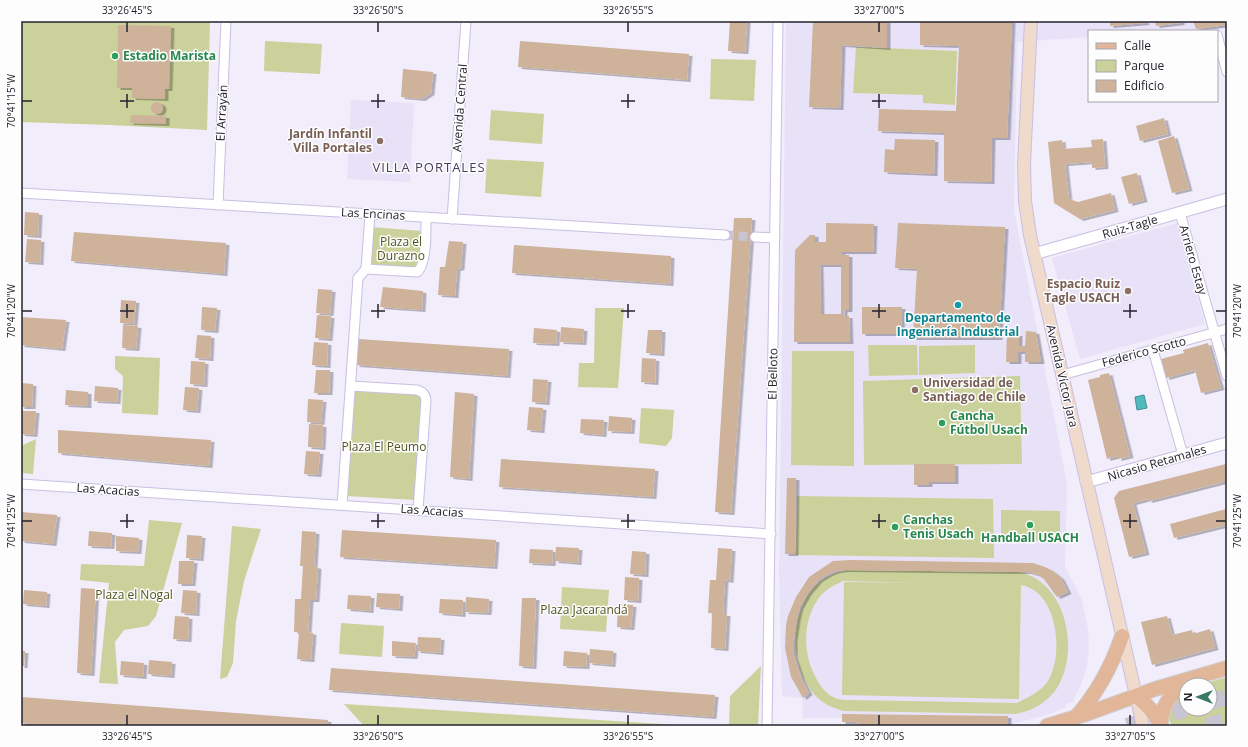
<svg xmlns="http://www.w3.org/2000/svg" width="1248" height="747" viewBox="0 0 1248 747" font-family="'Open Sans',sans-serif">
  <defs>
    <filter id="shadow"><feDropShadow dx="3.5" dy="2" stdDeviation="0" flood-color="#0004"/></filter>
  </defs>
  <rect width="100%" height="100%" fill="#f1edfb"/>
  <g fill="#e8e2f8">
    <path d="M786,21H1227V28L1179,31H1089V37L1017,42L1014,210L1067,484L1065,567L1082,600L1088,629L1089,648L1087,666L1081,685L1074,698V702L1066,704V707L1056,712L1043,716L1005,726H868L855,722H842V718H803L802,698L782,696L779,572Z"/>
    <path d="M351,100L414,103L410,182L347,179Z"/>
    <path d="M1177,223L1205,324L1080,359L1052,258Z"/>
  </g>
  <g fill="#cbd19a" fill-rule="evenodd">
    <path d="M21,21H210L207,130L110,125L21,122Z"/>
    <path d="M265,41L322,44L320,74L264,71Z"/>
    <path d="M856,47L957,51L955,105L923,103V95L853,93Z"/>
    <path d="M711,59L756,60L754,101L710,99Z"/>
    <path d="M491,110L544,114L542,144L489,140Z"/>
    <path d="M487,159L544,162L541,197L485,193Z"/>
    <path d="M371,227L422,231L420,262L416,270L369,266Z"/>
    <path d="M595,308H624L618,388L578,387L579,363H594Z"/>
    <path d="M868,345H917L918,375L869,376Z"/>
    <path d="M975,345V373L919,375V346Z"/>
    <path d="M792,351H854V466L791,465Z"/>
    <path d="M115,356L160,358L158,415L122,413L123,376L115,369Z"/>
    <path d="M1020,376L1022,464L864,465L863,381Z"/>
    <path d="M358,389L416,393L423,399L416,500L346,496L353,393Z"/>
    <path d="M641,408L674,410L672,438L666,446L639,443Z"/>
    <path d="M36,439L33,474L21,473V446Z"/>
    <path d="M797,496L993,499L994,558L796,555Z"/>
    <path d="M1001,510L1060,511V541L1001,540Z"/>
    <path d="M149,520L182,523L156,616L148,626L124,630L115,642L118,684L99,683L109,583L80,580L81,564L144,566Z"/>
    <path d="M232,526L261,529L244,581L236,621L233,663L227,677L220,679Z"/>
    <path d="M846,570L1019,572C1067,582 1080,651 1057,688C1048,702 1032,711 1016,714L844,711C832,708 821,703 813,693C789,665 789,612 816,585C824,577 835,573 846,570ZM843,581L919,583L844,582L842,695L1019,699L1021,585C1057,591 1064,652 1049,679C1043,691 1028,697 1017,703L850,700C845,700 840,700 835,698C826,694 820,686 816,678C802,653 802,617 822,594C828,588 835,585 843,581Z"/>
    <path d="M562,587L609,590L606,632L560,629Z"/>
    <path d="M341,623L384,626L382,657L339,654Z"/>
    <path d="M761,666L758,726H729L730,696Z"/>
    <path d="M1227,677V726H1172L1169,720V705L1186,690V709H1210V685H1199Z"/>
    <path d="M344,704L662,724L674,726H364Z"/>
  </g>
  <path fill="#4fbbbe" stroke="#428d93" d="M1144,395L1147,408L1137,410L1135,397Z"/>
  <g fill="#ceb299" fill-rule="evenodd" filter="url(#shadow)">
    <path d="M730,21H747L745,52L728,51Z"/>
    <path d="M813,21H887V48L842,45L840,108L809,107Z"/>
    <path d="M920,21H1012L1007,138H992L991,182L944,181V133L878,131L879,109L956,111L959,46L920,45Z"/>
    <path d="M1110,21H1145L1146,23L1110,26Z"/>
    <path d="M1155,21H1181V23L1156,26Z"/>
    <path d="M1193,21H1227V25L1196,29Z"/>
    <path d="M118,25L171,26L169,89H165V99L132,98V88H117Z"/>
    <path d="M520,41L689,54L687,80L518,67Z"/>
    <path d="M403,69L433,72L431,93L422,99L401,97Z"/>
    <circle cx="157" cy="108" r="6"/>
    <path d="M131,115L166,116V124L130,123Z"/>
    <path d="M1164,118L1168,134L1140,141L1136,126Z"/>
    <path d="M1174,136L1189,189L1172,193L1158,141Z"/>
    <path d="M895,139L935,140L934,174L884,172L885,149L894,150Z"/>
    <path d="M1103,139L1105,167L1092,168V162L1065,164L1069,199L1078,202L1111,193L1115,210L1080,219L1054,203L1048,142L1062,140L1063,149L1092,147L1091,140Z"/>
    <path d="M1137,173L1144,200L1129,204L1121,177Z"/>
    <path d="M25,212L39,213L38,236L24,235Z"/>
    <path d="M734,218H752L731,513L715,512Z"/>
    <path d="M826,223L874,224L873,252H842V255H849V310H844V316H849L850,342H794L795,250L810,235H815V242H826ZM820,265H841V314H821Z"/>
    <path d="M898,223L1005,227L999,338H913L917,269L895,268Z"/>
    <path d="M74,232L226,243L224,274L71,261Z"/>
    <path d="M27,239L41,240L40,263L25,262Z"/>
    <path d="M449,241L463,242L461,268L457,269L455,296L438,295L440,267H445Z"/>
    <path d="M514,245L671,256L670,284L512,273Z"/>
    <path d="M383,287L423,291L422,310L380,307Z"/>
    <path d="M318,289L332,290L330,314L316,313Z"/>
    <path d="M121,300L136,301L134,324L120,323Z"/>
    <path d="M202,307L217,308L215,331L201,330Z"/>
    <path d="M862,307H902L901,334H862Z"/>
    <path d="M317,315L331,316L329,339L315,338Z"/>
    <path d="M21,317L66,320L62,349L21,345Z"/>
    <path d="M123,325L138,326L136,349L122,348Z"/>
    <path d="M561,327L584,329L583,343L560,342Z"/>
    <path d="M534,328L557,330L556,344L533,343Z"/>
    <path d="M648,330H662L661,354L646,353Z"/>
    <path d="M1026,331L1036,332L1041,362H1025V352H1018V362H1006L1007,333L1019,334V346H1025Z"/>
    <path d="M197,335L211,336L210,359L195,358Z"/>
    <path d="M358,339L509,349L507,376L356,365Z"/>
    <path d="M314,342L328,343L327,366L312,365Z"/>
    <path d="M1208,343L1221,388L1201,393L1195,370L1166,378L1161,359L1184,353L1183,350Z"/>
    <path d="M642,358L656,359L655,383L641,382Z"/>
    <path d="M191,361L205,362L204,385L190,384Z"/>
    <path d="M316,370H330L329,393H314Z"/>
    <path d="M1109,373L1130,456L1118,459V456L1107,459L1088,380L1100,377V375Z"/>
    <path d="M533,379L548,380L546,403L532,402Z"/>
    <path d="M21,383L33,384L32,407H21Z"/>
    <path d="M95,386L118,388L117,402L94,401Z"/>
    <path d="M185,387L199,388L197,411L183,410Z"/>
    <path d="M66,390L88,392V406L65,405Z"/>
    <path d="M455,392L474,394L469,479L450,477Z"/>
    <path d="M308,399L323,400L321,423L307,422Z"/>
    <path d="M529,407L543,408L541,431L527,430Z"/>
    <path d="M21,411H36L34,435L21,434Z"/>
    <path d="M609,416L632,418L631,432L608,431Z"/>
    <path d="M581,419L604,420L603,435L580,433Z"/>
    <path d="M309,424L323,425L322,448L308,447Z"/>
    <path d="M58,430L211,440L209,466L58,453Z"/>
    <path d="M306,451L320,452L318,475L304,474Z"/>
    <path d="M501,459L655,469L653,497L499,487Z"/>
    <path d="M914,464H955V482H929V485H914Z"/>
    <path d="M1226,464L1227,481L1149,501L1148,499L1133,503L1146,553L1129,557L1114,498L1119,491Z"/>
    <path d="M787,478H796L795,554H785Z"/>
    <path d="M1226,509L1227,525L1174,538L1170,524Z"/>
    <path d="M21,512L57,515L53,544L21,541Z"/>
    <path d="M342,530L496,540L494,567L340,557Z"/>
    <path d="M89,531L112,533L111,547L88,546Z"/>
    <path d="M302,531L316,532L314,566L318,567L316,600H310L308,632L313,633L311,660L297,659L299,632H294L295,599H301L303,566H300Z"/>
    <path d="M187,535L202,536L200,559L186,558Z"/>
    <path d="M116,536L139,538L138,552L116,551Z"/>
    <path d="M556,547L579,548L578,563L555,561Z"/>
    <path d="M718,548L732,549L730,581L725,580L723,614H727L725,649L711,648L712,613H708L710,580H716Z"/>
    <path d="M530,549L553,550L552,564L529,563Z"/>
    <path d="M632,551L646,552L645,575L630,574Z"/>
    <path d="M851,560L1033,563L1045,567L1053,571L1061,578L1068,592L1057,597L1044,579L1038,575L1028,572L846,570L837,571L829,574L819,580L808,593L800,607L797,619L794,639V656L802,680L809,693L803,698L791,677L785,648L786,625L788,616L796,597L809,577L833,561Z"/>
    <path d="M179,561H194L192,584H178Z"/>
    <path d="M625,577L639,578L638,601L624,600Z"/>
    <path d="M81,588L96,589L91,674L77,673Z"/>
    <path d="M24,590L47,592L46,606L23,604Z"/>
    <path d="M183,590L197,591L196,614L181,613Z"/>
    <path d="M377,593L400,594L399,609L376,607Z"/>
    <path d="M348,595L371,596L370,611L347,609Z"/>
    <path d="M466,597L489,599L488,613L465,612Z"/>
    <path d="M522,598H536L533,667L519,666Z"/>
    <path d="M440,599L463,600L462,615L439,613Z"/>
    <path d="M618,604L633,605L631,628L617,627Z"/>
    <path d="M175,616L189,617L188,640L173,639Z"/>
    <path d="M1167,616L1172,635L1192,630L1193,634L1210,629L1215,648L1152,665L1141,622Z"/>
    <path d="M418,637L441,638L440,653L417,651Z"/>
    <path d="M392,641L416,643L414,657L392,656Z"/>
    <path d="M590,649L613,651L612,665L589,663Z"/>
    <path d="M21,651H25L24,666H21Z"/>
    <path d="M564,651L587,653L586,667L563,666Z"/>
    <path d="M149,660L172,662L171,676L148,674Z"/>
    <path d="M121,661L144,663L143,677L120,675Z"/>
    <path d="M331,668L715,695L713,717L329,690Z"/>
    <path d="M21,697L328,720V726H54L21,723Z"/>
    <path d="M842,714L1008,716V725L868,726L855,722H842Z"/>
  </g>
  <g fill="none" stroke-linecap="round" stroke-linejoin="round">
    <path stroke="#c8c4d2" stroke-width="9" stroke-dasharray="9 4.5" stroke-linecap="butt" d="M725,235L755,237"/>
    <g stroke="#c8c4d2" stroke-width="16" stroke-dasharray="16 8" stroke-linecap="butt">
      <path d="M1210,702L1227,697"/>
      <path d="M1127,726L1186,709"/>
      <path d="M1207,726L1227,720"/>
    </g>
    <g stroke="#c9bfe1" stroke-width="11">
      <g id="minor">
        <path d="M1217,35L1227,72"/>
        <path d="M21,193L725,235"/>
        <path d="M218,205L226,21"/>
        <path d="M1180,213L1227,376"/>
        <path d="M452,219L466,21"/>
        <path d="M755,237L775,238"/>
        <path d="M366,269L417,272C427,265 426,230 426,217"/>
        <path d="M1153,350L1183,455"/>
        <path d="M1062,375L1227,329"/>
        <path d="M351,386L417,390C423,392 425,394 426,400L418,510"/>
        <path d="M21,484L771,534"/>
        <path d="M342,505L358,278L366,269L370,214"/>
        <path d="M767,726L778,21"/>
      </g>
    </g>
    <g stroke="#c9bfe1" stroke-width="13">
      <g id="tertiary">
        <path d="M1034,254L1227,199"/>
        <path d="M1086,482L1227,443"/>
      </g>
    </g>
    <g stroke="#c9bfe1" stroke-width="14">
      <path id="secondary" d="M1031,21L1024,164L1025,201L1030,235L1143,726"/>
    </g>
    <g stroke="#cfced1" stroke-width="16">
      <g id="primary">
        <path d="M1136,696C1147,704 1155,713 1161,726"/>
        <path d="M1075,718C1096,695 1112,665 1122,636"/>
        <path d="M1047,726L1086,714L1155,689L1227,668"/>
        <path d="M1161,726C1160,706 1172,694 1185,681"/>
      </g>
    </g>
    <use href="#minor" stroke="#fff" stroke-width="9"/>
    <use href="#tertiary" stroke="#fff" stroke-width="11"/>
    <use href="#secondary" stroke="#f0dacc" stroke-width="12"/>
    <use href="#primary" stroke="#e1b699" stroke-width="14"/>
  </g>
  <path fill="none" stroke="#25222e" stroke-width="1.5" d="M127,22V32M378,22V32M628,22V32M879,22V32M127,94V108M378,94V108M628,94V108M879,94V108M22,101H32M120,101H134M371,101H385M621,101H635M872,101H886M127,304V318M378,304V318M628,304V318M879,304V318M1130,304V318M22,311H32M120,311H134M371,311H385M621,311H635M872,311H886M1123,311H1137M1216,311H1226M127,514V528M378,514V528M628,514V528M879,514V528M1130,514V528M22,521H32M120,521H134M371,521H385M621,521H635M872,521H886M1123,521H1137M1216,521H1226M127,715V725M378,715V725M628,715V725M879,715V725M1130,715V725"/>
  <g fill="#2e9e5b" stroke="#fdfdfd" stroke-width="1.5">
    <circle cx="115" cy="56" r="4"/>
    <circle cx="942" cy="423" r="4"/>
    <circle cx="1030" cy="525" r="4"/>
    <circle cx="895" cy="527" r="4"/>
  </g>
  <g fill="#8d6e63" stroke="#fdfdfd" stroke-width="1.5">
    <circle cx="380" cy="141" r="4"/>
    <circle cx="1128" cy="291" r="4"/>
    <circle cx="915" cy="390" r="4"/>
  </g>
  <circle fill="#0f9aa8" stroke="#fdfdfd" stroke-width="1.5" cx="958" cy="305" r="4"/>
  <g text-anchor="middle" stroke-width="3" stroke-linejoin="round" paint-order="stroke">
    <g font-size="12" font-weight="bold" fill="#27864d" stroke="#fdfdfd" text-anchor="start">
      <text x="123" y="60">Estadio Marista</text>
      <text x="950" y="420">Cancha<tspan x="950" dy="14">Fútbol Usach</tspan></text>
      <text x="903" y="524">Canchas<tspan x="903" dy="14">Tenis Usach</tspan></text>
      <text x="1030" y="542" text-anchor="middle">Handball USACH</text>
    </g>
    <g font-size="12" fill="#25222e" stroke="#fdfdfd">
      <text transform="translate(460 108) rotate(-86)" y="4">Avenida Central</text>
      <text transform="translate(222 113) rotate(-87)" y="4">El Arrayán</text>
      <text transform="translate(373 214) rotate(3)" y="4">Las Encinas</text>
      <text transform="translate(1130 227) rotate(-16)" y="4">Ruiz-Tagle</text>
      <text transform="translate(1193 260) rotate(74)" y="4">Arriero Estay</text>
      <text transform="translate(1144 352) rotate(-15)" y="4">Federico Scotto</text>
      <text transform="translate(773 374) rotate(-89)" y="4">El Belloto</text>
      <text transform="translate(1062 376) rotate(77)" y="4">Avenida Víctor Jara</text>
      <text transform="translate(1157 463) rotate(-16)" y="4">Nicasio Retamales</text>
      <text transform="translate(108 490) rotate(4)" y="4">Las Acacias</text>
      <text transform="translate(432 511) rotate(4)" y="4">Las Acacias</text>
    </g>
    <g font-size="12" font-weight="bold" fill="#785e54" stroke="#fdfdfd" text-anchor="end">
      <text x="372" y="138">Jardín Infantil<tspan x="372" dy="14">Villa Portales</tspan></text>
      <text x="1120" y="288">Espacio Ruiz<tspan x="1120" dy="14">Tagle USACH</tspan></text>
      <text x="923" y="387" text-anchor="start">Universidad de<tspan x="923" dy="14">Santiago de Chile</tspan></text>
    </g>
    <g font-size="12" fill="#51551e" stroke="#fdfdfd">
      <text x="401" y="246">Plaza el<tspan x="401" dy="14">Durazno</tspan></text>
      <text x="384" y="451">Plaza El Peumo</text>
      <text x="134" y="599">Plaza el Nogal</text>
      <text x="584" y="614">Plaza Jacarandá</text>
    </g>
    <g font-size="12" font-weight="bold" fill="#0d838f" stroke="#fdfdfd">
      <text x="958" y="322">Departamento de<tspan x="958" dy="14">Ingeniería Industrial</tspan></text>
    </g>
    <g font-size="13" letter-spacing="1" fill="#473e5a" stroke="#fdfdfd">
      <text x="429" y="172">VILLA PORTALES</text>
    </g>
  </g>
  <rect width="1248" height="747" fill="none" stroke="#fdfdfd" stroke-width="44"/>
  <rect x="1088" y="30" width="130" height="72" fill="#fdfdfd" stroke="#a7a5aa"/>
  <rect x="1096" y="43" width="20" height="6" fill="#e1b699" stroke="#a7a5aa"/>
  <text x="1124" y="50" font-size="12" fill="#25222e">Calle</text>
  <rect x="1096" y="60" width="20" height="12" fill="#cbd19a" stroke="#a7a5aa"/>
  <text x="1124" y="70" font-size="12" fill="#25222e">Parque</text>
  <rect x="1096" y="80" width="20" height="12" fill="#ceb299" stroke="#a7a5aa"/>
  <text x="1124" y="90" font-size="12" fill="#25222e">Edificio</text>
  <g transform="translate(1198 697) rotate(270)"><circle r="19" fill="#fdfdfd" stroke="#a7a5aa"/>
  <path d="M0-3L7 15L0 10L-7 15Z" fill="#397865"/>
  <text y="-6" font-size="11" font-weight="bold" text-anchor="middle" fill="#25222e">N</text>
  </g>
  <rect x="22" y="22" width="1204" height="703" fill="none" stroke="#25222e" stroke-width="1.5"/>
  <g font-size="10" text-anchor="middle" fill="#25222e">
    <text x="127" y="14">33°26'45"S</text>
    <text x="378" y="14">33°26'50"S</text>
    <text x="628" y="14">33°26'55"S</text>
    <text x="879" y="14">33°27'00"S</text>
    <text transform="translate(11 101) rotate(-90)" y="4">70°41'15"W</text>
    <text transform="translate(1237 311) rotate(-90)" y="4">70°41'20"W</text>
    <text transform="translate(11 311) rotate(-90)" y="4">70°41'20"W</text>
    <text transform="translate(1237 521) rotate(-90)" y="4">70°41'25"W</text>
    <text transform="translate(11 521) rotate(-90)" y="4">70°41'25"W</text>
    <text x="127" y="740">33°26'45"S</text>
    <text x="378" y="740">33°26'50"S</text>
    <text x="628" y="740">33°26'55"S</text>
    <text x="879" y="740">33°27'00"S</text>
    <text x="1130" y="740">33°27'05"S</text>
  </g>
</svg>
